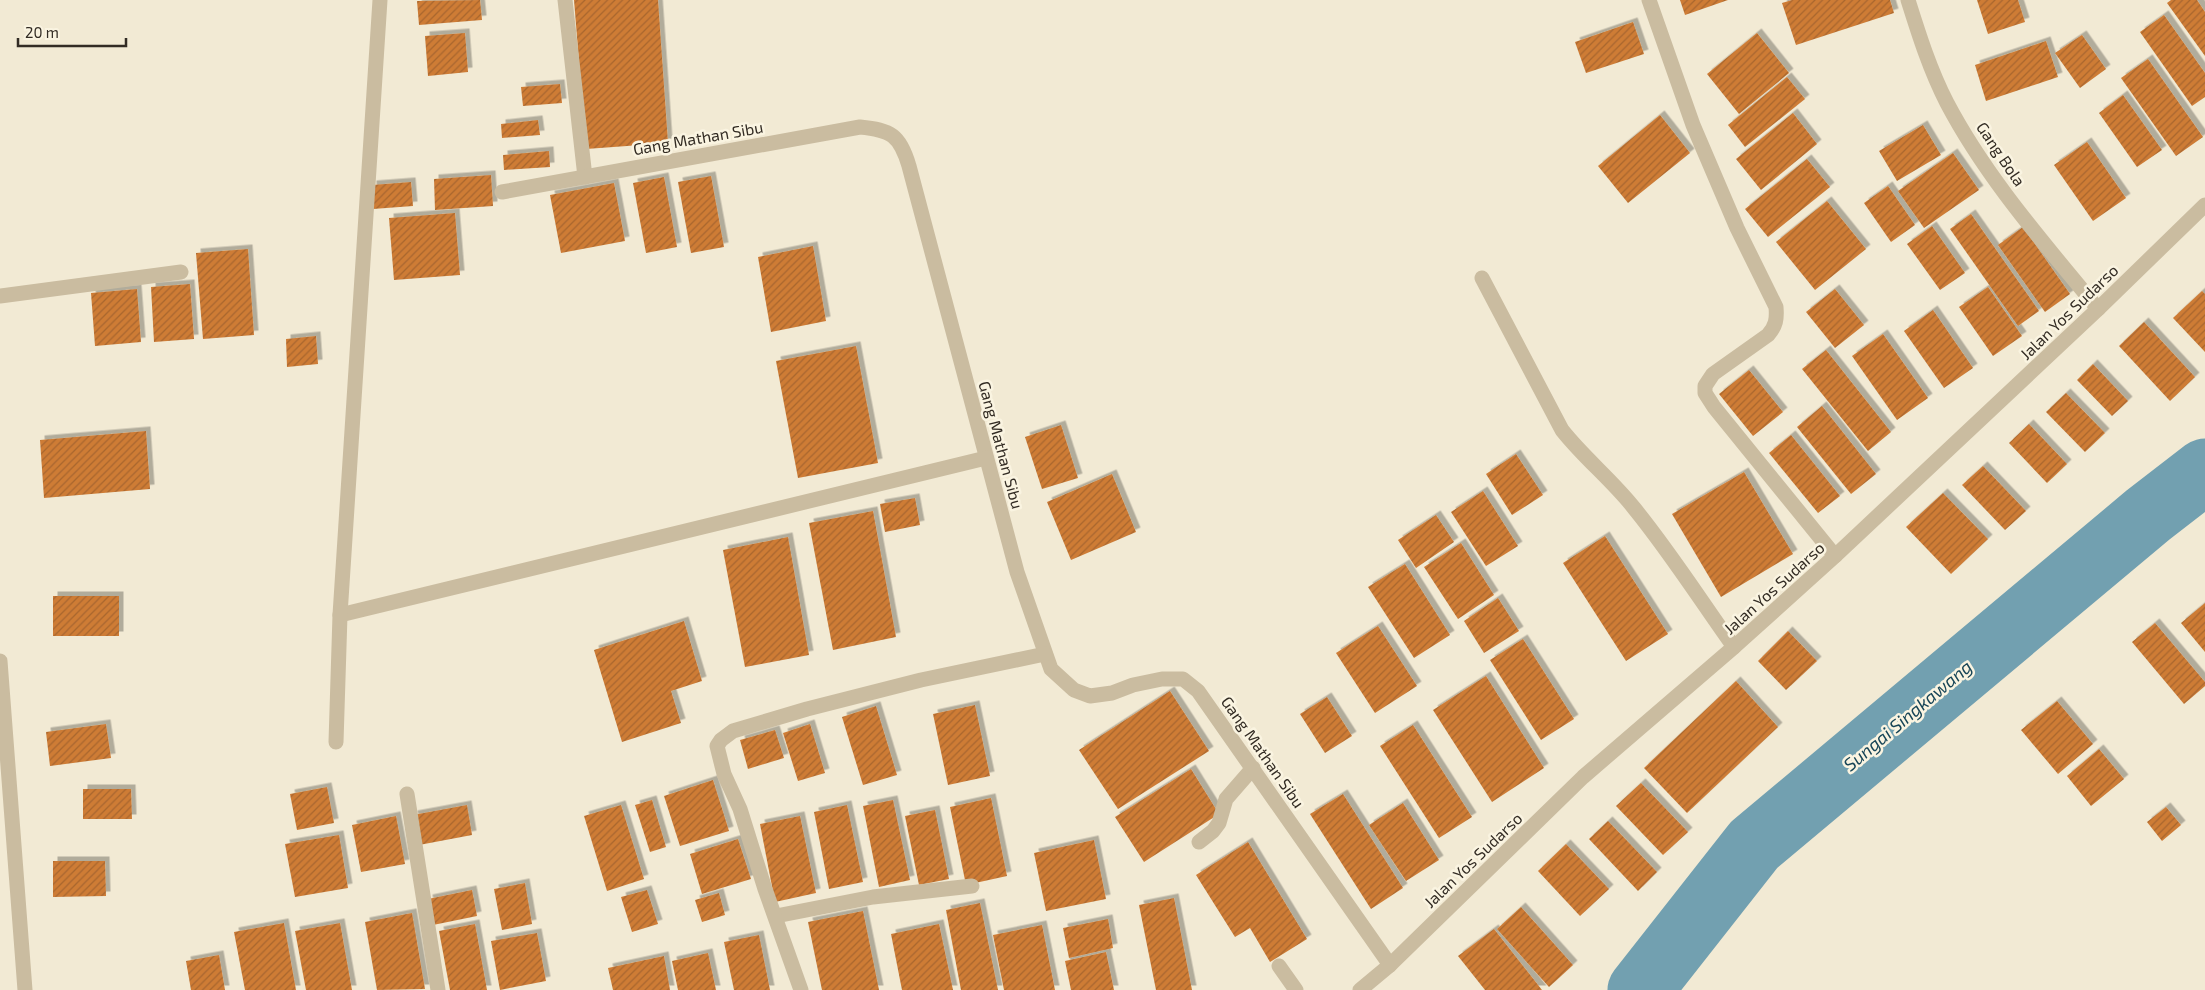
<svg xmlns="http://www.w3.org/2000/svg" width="2205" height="990" viewBox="0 0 2205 990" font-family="'Exo 2',sans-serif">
  <defs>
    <pattern id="building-hatch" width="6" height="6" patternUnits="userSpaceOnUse" patternTransform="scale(1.25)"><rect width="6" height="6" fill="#ce7c36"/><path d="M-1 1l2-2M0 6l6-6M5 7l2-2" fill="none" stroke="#a8662d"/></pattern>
    <filter id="shadow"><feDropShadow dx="4.5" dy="-4.5" stdDeviation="0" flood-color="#0004"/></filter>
  </defs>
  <rect width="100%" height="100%" fill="#f2ead4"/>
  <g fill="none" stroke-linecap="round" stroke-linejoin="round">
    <path stroke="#72a0b0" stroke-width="65" d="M1640,990L1754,845L2148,515L2205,471"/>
  </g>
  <g fill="url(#building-hatch)" filter="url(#shadow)">
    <path d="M480,0L482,20L419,25L417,1Z"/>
    <path d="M574,0H658L668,143L586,149Z"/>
    <path d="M1680,0H1728L1685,15Z"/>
    <path d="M1792,0H1890L1894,13L1796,45L1782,3Z"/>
    <path d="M1977,0H2018L2025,22L1988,34Z"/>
    <path d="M2171,0H2197L2205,12V56L2167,3Z"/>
    <path d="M2164,15L2205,73V97L2192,106L2140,32Z"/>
    <path d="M1633,22L1644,54L1586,73L1575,42Z"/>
    <path d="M465,33L468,72L428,76L425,36Z"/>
    <path d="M1757,33L1789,73L1739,114L1707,74Z"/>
    <path d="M2082,35L2106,69L2080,88L2055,53Z"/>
    <path d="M2046,41L2058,77L1986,101L1975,65Z"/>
    <path d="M2148,59L2203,137L2176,156L2121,78Z"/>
    <path d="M1787,77L1805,99L1745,147L1728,125Z"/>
    <path d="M560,84L562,103L523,106L521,87Z"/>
    <path d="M2123,95L2162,150L2137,167L2099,113Z"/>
    <path d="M1793,113L1817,144L1761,190L1736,159Z"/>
    <path d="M1660,115L1690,153L1628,203L1598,166Z"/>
    <path d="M538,120L540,135L502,138L501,124Z"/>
    <path d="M1923,125L1941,155L1897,181L1879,151Z"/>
    <path d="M2087,142L2126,198L2093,221L2054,165Z"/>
    <path d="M549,151L550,167L504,170L503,155Z"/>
    <path d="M1953,153L1979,190L1924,228L1898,191Z"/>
    <path d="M1807,159L1830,187L1768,237L1745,209Z"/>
    <path d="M491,175L493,206L435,210L434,179Z"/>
    <path d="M711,176L724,247L691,253L678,182Z"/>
    <path d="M664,177L677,247L646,253L633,183Z"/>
    <path d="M411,182L413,206L373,209L372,185Z"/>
    <path d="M614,183L625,241L561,253L550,195Z"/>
    <path d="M1888,186L1915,225L1891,242L1864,203Z"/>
    <path d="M1827,201L1866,249L1815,290L1776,242Z"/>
    <path d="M455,213L460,275L394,280L389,218Z"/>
    <path d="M1971,214L2039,311L2018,326L1950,229Z"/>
    <path d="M1932,226L1965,273L1940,290L1907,244Z"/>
    <path d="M2023,227L2070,294L2045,312L1998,245Z"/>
    <path d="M813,246L826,321L771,332L758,257Z"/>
    <path d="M248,249L254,335L203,339L196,253Z"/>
    <path d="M190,284L194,339L154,342L151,287Z"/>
    <path d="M1988,287L2022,336L1993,356L1959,307Z"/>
    <path d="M137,289L141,342L95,346L91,293Z"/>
    <path d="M1835,289L1864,325L1835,348L1806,312Z"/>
    <path d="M2202,291L2205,294V352L2173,318Z"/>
    <path d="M1933,310L1973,368L1944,388L1904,331Z"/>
    <path d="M2144,322L2195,377L2170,401L2119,346Z"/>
    <path d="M1883,334L1928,398L1897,420L1852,356Z"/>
    <path d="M316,336L318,364L287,367L286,339Z"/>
    <path d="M856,346L878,463L798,478L776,361Z"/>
    <path d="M1826,350L1891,432L1868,451L1802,369Z"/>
    <path d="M2093,364L2128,401L2112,416L2077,380Z"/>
    <path d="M1749,370L1783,412L1753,436L1719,394Z"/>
    <path d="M2066,393L2105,433L2085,452L2046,412Z"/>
    <path d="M1822,406L1876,474L1851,494L1797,427Z"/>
    <path d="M2029,424L2067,464L2047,483L2009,443Z"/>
    <path d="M1061,425L1078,478L1042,489L1025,437Z"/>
    <path d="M146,431L150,489L44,498L40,440Z"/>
    <path d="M1791,435L1840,496L1818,513L1769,453Z"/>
    <path d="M1516,454L1543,495L1512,515L1486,474Z"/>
    <path d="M1983,466L2026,511L2005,530L1962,485Z"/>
    <path d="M1744,472L1793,554L1721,597L1672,514Z"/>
    <path d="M1112,474L1136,532L1071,560L1047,502Z"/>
    <path d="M1483,491L1518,546L1486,566L1451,512Z"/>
    <path d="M1943,493L1988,539L1951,574L1906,527Z"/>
    <path d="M915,498L920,525L885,532L880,504Z"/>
    <path d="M873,511L896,637L833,650L809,523Z"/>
    <path d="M1436,515L1454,542L1416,568L1398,540Z"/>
    <path d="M1605,536L1668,634L1626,661L1563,563Z"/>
    <path d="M788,537L809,655L745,667L723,550Z"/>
    <path d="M1461,543L1494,595L1458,619L1424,567Z"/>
    <path d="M1405,564L1450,635L1414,658L1368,587Z"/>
    <rect x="53" y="596" width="66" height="40"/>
    <path d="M1498,598L1519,631L1484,653L1464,621Z"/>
    <path d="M2205,603V652L2181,623Z"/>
    <path d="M684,621L702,681L671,691L681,723L622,742L594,650Z"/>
    <path d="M2155,623L2205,682V686L2184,704L2132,642Z"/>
    <path d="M1378,626L1417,686L1375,713L1336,653Z"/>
    <path d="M1788,631L1817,661L1786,690L1758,661Z"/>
    <path d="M1523,639L1574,719L1541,740L1490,660Z"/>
    <path d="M1486,676L1544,768L1492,802L1433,710Z"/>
    <path d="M1736,681L1778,727L1687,813L1644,768Z"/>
    <path d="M1170,691L1209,751L1118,809L1079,750Z"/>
    <path d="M1327,697L1352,736L1325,753L1300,714Z"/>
    <path d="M2057,701L2093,744L2058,774L2021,730Z"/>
    <path d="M975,705L990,776L948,785L933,714Z"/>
    <path d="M876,706L897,775L863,785L842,717Z"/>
    <path d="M106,724L111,758L50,766L46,732Z"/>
    <path d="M810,724L825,773L798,781L783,733Z"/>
    <path d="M1413,725L1472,817L1439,838L1380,746Z"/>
    <path d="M775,730L784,758L748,769L740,740Z"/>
    <path d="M2099,749L2124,779L2091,806L2067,776Z"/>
    <path d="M1191,769L1219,814L1144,862L1115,817Z"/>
    <path d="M713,780L729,831L680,846L664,796Z"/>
    <path d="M1641,783L1688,832L1663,855L1616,806Z"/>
    <path d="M327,787L334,823L297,830L290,794Z"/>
    <path d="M83,789H131L132,819H83Z"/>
    <path d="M1343,794L1403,888L1371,909L1310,814Z"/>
    <path d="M991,798L1007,876L966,885L950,807Z"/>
    <path d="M652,800L666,847L650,852L635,805Z"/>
    <path d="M893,800L910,880L879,887L863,806Z"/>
    <path d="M1403,803L1439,860L1406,881L1369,825Z"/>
    <path d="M467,805L472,835L419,845L413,815Z"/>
    <path d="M621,805L644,879L607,891L584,816Z"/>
    <path d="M847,805L863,882L829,889L814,812Z"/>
    <path d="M2166,807L2181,825L2162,841L2147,822Z"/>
    <path d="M935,810L949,879L919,885L905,816Z"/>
    <path d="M396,816L405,864L361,872L352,825Z"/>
    <path d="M800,816L816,893L775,902L760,824Z"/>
    <path d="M1608,821L1657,872L1638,891L1589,839Z"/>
    <path d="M339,835L348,888L295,897L285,844Z"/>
    <path d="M738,839L751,879L702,894L690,854Z"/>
    <path d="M1094,840L1106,899L1046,911L1034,853Z"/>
    <path d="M1248,842L1307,939L1270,962L1250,928L1235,937L1196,875Z"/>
    <path d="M1566,844L1609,889L1580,916L1538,871Z"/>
    <path d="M53,861H105L106,896L53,897Z"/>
    <path d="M525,883L532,924L502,930L494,889Z"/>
    <path d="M472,890L477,916L433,925L428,899Z"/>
    <path d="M647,890L658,924L632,932L621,897Z"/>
    <path d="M719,893L725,915L702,922L695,900Z"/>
    <path d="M1174,898L1192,990H1156L1139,905Z"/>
    <path d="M980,903L998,990H961L946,910Z"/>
    <path d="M1521,907L1573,965L1549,987L1497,929Z"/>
    <path d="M863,911L879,990H822L808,922Z"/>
    <path d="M412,913L425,989L377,990L365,922Z"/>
    <path d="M1108,919L1113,948L1069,958L1063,928Z"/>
    <path d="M284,923L296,990H245L234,932Z"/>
    <path d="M340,923L352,990H306L295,931Z"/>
    <path d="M475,924L487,990H450L439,931Z"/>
    <path d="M939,924L953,990H902L891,934Z"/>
    <path d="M1042,925L1055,990H1004L993,935Z"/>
    <path d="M1494,929L1542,990H1485L1458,956Z"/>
    <path d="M537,933L546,981L500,990L491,941Z"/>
    <path d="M759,935L770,990H734L724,942Z"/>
    <path d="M1106,952L1114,990H1071L1065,961Z"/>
    <path d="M708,953L716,990H678L672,961Z"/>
    <path d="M219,955L225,990H191L186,961Z"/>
    <path d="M664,956L670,990H613L608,968Z"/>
  </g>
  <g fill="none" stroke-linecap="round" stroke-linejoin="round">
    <g stroke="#cabca0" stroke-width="15">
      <path d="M1199,842L1213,831L1219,823L1226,799L1253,768"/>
      <path d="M1279,966L1296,990"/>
    </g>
    <g stroke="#cabca0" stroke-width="15">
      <path d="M565,0L585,177"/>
      <path d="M1649,0L1693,125L1737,228L1776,307C1777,319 1776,326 1768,335L1713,374L1705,386V393L1714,407L1835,556"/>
      <path d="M1908,0C1919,35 1930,70 1947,103C1987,179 2045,244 2098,309"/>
      <path d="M502,192L860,127C891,130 900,135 909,166L1017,572L1051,669L1074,690L1090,696L1112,693L1133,685L1162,679H1183L1198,691L1390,965"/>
      <path d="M1482,278L1562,430C1584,458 1612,480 1634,508C1670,552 1701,601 1734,647"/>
      <path d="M0,296L181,272"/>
      <path d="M340,615L986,458"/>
      <path d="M0,661L25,990"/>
      <path d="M336,742L340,615L380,0"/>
      <path d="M407,794L438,990"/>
      <path d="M776,916L873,897L972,886"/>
      <path d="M801,990L765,889L740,809L724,774L717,746L721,740L733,731L807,709L921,680L1045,654"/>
      <path d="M1360,990L1390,965L1583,777L1734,647L1835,556L2098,309L2205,205"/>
    </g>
  </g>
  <g text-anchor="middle" stroke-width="5" stroke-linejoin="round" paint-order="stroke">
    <g font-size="16" fill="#332c24" stroke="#faf4e1">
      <text transform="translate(698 138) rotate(-10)" y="6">Gang Mathan Sibu</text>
      <text transform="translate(2001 154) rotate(56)" y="6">Gang Bola</text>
      <text transform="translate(2069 312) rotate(-44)" y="6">Jalan Yos Sudarso</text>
      <text transform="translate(1001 445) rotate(75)" y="6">Gang Mathan Sibu</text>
      <text transform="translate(1774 588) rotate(-42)" y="6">Jalan Yos Sudarso</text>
      <text transform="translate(1263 752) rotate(55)" y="6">Gang Mathan Sibu</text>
      <text transform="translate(1473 860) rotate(-44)" y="6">Jalan Yos Sudarso</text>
    </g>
    <g font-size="18" font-style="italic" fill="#174557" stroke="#faf4e1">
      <text transform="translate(1908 716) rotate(-40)" y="6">Sungai Singkawang</text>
    </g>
  </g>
  <path d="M18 38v8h108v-8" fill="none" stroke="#332c24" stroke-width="2.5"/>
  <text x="25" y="38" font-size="15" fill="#332c24" stroke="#faf4e1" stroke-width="4" paint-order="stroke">20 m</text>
</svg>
